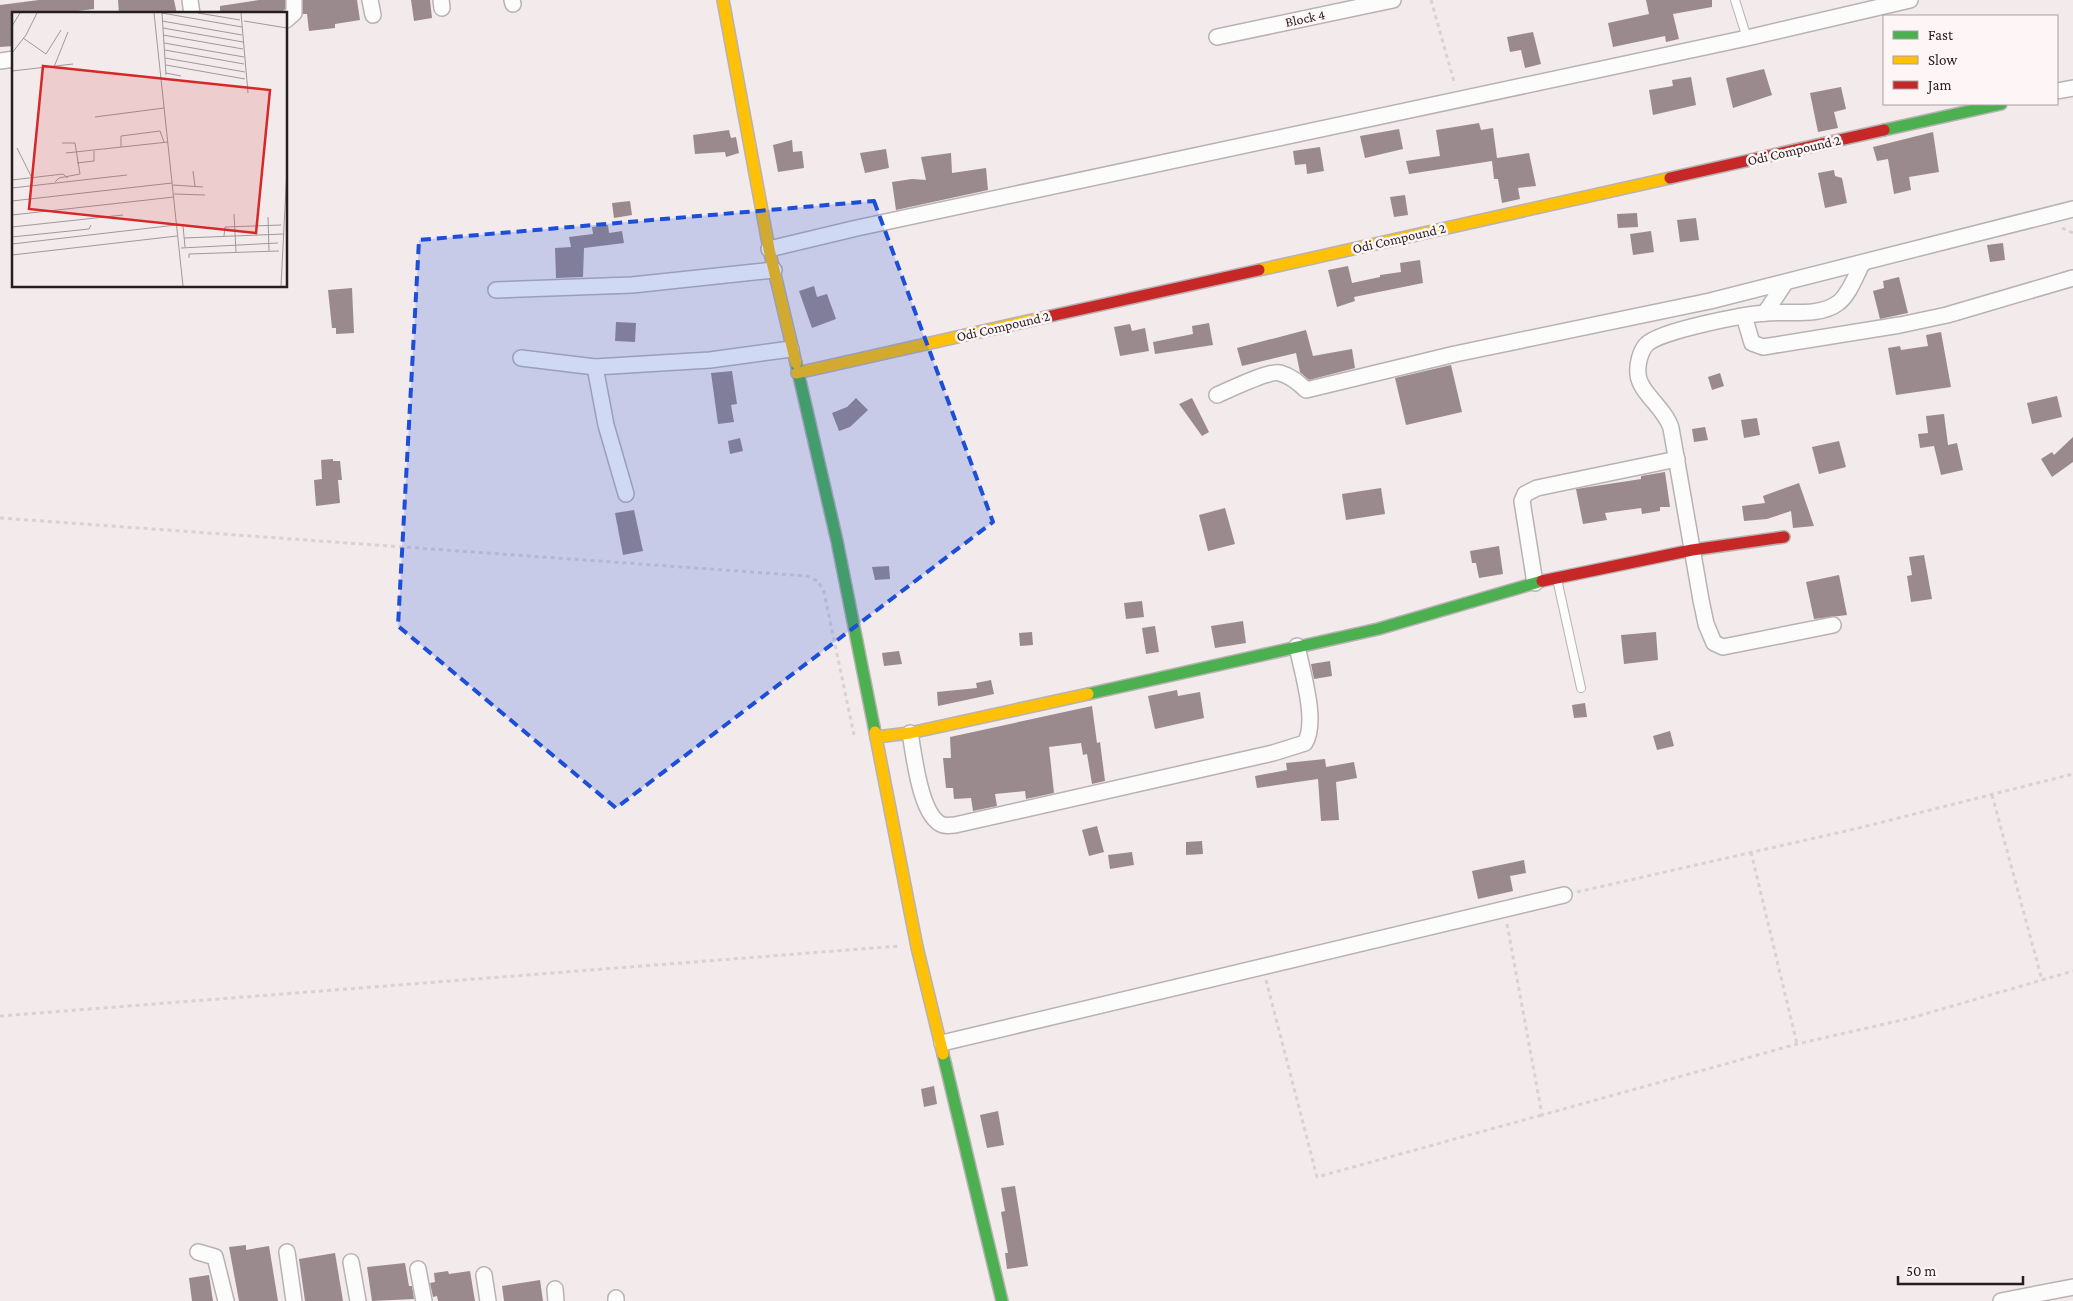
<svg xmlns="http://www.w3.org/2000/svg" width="2073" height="1301" viewBox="0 0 2073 1301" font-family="'Crimson Pro',serif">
  <rect width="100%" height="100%" fill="#f2eaeb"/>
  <g fill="#9a8a8e">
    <path d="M39,0H94V9L53,14H14V46L0,47V5Z"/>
    <path d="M118,0H174L177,14H119Z"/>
    <path d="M259,0H285V9L279,14H220V6Z"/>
    <path d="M303,0H357L360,20L335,24V28L309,31L307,14H303Z"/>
    <path d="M411,0H430L432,18L414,21Z"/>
    <path d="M1646,0H1712V7L1673,14L1679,39L1666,42L1665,36L1613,47L1608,23L1649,14Z"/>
    <path d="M1533,32L1541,64L1525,68L1521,50L1510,52L1507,37Z"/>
    <path d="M1764,69L1772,95L1733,108L1726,78Z"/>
    <path d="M1691,77L1696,105L1653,115L1649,90L1673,86L1672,80Z"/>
    <path d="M1841,87L1846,109L1834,112L1838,128L1818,132L1810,93Z"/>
    <path d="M1479,123L1481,130L1493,128L1497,158L1529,153L1536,186L1518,188L1520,199L1502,203L1498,179H1494L1492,161L1409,174L1406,161L1440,156L1436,130Z"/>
    <path d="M1399,129L1403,149L1365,158L1360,136Z"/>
    <path d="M729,130L731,138L736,137L739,153L726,157L725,152L695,154L693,135Z"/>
    <path d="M1933,132L1939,172L1909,177L1911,190L1894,194L1888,159L1877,161L1873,147Z"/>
    <path d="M792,140L793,152L802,151L804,168L778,172L773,145Z"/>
    <path d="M1320,147L1324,171L1307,174L1306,164L1295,165L1293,151Z"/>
    <path d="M886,149L889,168L865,173L860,153Z"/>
    <path d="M951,153L952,173L986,168L988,190L896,210L892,182L912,179L926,180L921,157Z"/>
    <path d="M1834,170L1835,176L1842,178L1847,203L1825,208L1818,173Z"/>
    <path d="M1405,195L1408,215L1394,217L1390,197Z"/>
    <path d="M630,201L632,215L614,218L612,203Z"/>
    <path d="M1637,213L1638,227L1618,228L1617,214Z"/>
    <path d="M1696,218L1699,240L1680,242L1677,220Z"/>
    <path d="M608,225L609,233L622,231L624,243L584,248L583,277L556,278L555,248L571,247L569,237L593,234L592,227Z"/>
    <path d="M1651,231L1654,252L1633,255L1630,234Z"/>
    <path d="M2003,243L2005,260L1990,262L1987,245Z"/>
    <path d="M1420,260L1423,283L1354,297L1355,301L1337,307L1328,270L1348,266L1352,283L1380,277V275L1401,272L1400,263Z"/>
    <path d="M1899,277L1908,313L1880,319L1873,291L1884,288L1883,281Z"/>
    <path d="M814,286L817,297L827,294L836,319L812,328L799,291Z"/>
    <path d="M352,288L354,333L336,334V328H332L328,290Z"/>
    <path d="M616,322L636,323L635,342L615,341Z"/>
    <path d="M1209,323L1213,345L1155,354L1153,342L1193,334L1192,326Z"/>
    <path d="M1130,324L1132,331L1145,328L1149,351L1120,356L1114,327Z"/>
    <path d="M1306,330L1313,356L1352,349L1355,368L1309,380L1300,372L1296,353L1242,366L1237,348Z"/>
    <path d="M1941,332L1951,387L1896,395L1888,348L1900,346L1901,350L1928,346L1926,335Z"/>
    <path d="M1451,365L1462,412L1406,425L1395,378Z"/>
    <path d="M732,371L737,404L731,405L734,422L718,424L711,373Z"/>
    <path d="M1720,373L1724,386L1712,390L1708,377Z"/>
    <path d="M2057,396L2062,417L2032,424L2027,403Z"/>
    <path d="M856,398L868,410L850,427L839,431L832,413L847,407Z"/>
    <path d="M1192,398L1209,432L1202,436L1179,404Z"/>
    <path d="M1944,414L1948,445L1957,443L1963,470L1941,475L1934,446L1920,448L1918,434L1928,433L1926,416Z"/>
    <path d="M1757,418L1760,435L1744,438L1741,420Z"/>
    <path d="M1705,427L1708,440L1694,442L1692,429Z"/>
    <path d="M2073,437V462L2052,477L2041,459L2052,452L2054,455Z"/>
    <path d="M740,438L743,451L730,454L728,441Z"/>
    <path d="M1839,441L1846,467L1819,474L1812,447Z"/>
    <path d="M333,459V461H340L342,480H338L340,503L316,506L314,480L322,479L321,460Z"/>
    <path d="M1665,472L1670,507H1660V511L1642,514L1641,508L1605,513L1607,520L1583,524L1576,489L1641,479V476Z"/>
    <path d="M1799,483L1814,526L1793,528L1791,511L1767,519L1744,521L1742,506L1765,503L1763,496Z"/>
    <path d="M1381,488L1385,514L1346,520L1342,494Z"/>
    <path d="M1225,508L1235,544L1208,551L1199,515Z"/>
    <path d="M634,510L643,551L623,555L615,513Z"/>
    <path d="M1499,546L1503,574L1479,578L1476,563H1472L1470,551Z"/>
    <path d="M1924,555L1932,599L1911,602L1907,576L1912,575L1909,557Z"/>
    <path d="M889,566L890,579L875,580L872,567Z"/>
    <path d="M1839,575L1847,615L1814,619L1806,582Z"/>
    <path d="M1142,601L1144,617L1126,619L1124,603Z"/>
    <path d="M1243,621L1246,643L1215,648L1211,626Z"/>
    <path d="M1155,626L1159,652L1146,654L1142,628Z"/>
    <path d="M1032,632L1033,645L1020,646L1019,633Z"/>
    <path d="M1656,632L1658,660L1624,664L1621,635Z"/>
    <path d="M899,651L902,664L884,666L882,653Z"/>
    <path d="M1330,661L1332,676L1314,679L1311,664Z"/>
    <path d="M991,680L994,694L938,706L937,692L977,688L976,683Z"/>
    <path d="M1177,690L1178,696L1200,692L1204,718L1155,729L1148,696Z"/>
    <path d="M1585,703L1587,717L1574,718L1572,705Z"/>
    <path d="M1092,706L1097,743L1100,742L1105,781L1092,784L1087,754L1083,755L1081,743L1049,747L1054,793L1026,799L1025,791L995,794L997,806L973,811L971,798L954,799L953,788H946L943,758H951L950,737Z"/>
    <path d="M1670,731L1674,746L1657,750L1653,736Z"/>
    <path d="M1325,759L1326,767L1354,762L1357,778L1336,782L1339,820L1321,821L1318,779L1257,788L1255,776L1287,770L1286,763Z"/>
    <path d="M1097,826L1104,852L1089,856L1082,830Z"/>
    <path d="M1202,841L1203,854L1186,855V842Z"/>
    <path d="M1132,852L1134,865L1110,869L1108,855Z"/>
    <path d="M1524,860L1526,873L1510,876L1513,891L1478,899L1472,871Z"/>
    <path d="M934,1086L937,1104L924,1107L921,1089Z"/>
    <path d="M998,1111L1004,1145L987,1148L980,1115Z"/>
    <path d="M1015,1186L1028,1266L1007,1269L1005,1253H1008L1001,1212L1005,1211L1001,1188Z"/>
    <path d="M246,1245V1250L269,1246L278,1301H239L229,1247Z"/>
    <path d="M335,1253L343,1301H305L299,1259Z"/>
    <path d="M405,1263L409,1286H412L414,1299L372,1301L367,1267Z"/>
    <path d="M448,1271L449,1274L470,1271L475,1301H438L437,1296L433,1297L430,1283L435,1282L434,1273Z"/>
    <path d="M209,1275L213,1301H192L189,1278Z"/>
    <path d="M540,1280L543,1301H504L502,1286Z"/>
  </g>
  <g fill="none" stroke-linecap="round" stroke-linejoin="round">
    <g stroke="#b8b2b3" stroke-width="10">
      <g id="lane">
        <path d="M1735,0L1747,38"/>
        <path d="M1557,579L1581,688"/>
      </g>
    </g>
    <g stroke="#b8b2b3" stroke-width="18">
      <g id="street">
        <path d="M190,0L192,14"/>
        <path d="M370,0L373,15"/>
        <path d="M441,0L442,8"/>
        <path d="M512,0L513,4"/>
        <path d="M286,20L294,13V0"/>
        <path d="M1217,37L1393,0"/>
        <path d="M0,61L14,59"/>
        <path d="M2057,91L2073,88"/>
        <path d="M769,249L857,228L1747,38L1910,0"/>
        <path d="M496,290L632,285L774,270"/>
        <path d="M1765,313L1785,283"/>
        <path d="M1744,316L1752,343L1763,347L1900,325L1947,315L2073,278"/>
        <path d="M521,358L595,367L710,360L791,349"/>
        <path d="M595,367L606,425L626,494"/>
        <path d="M1217,395C1229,390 1269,370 1280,373C1291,376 1298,382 1306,390L1455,354L1710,301L2073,209"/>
        <path d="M1535,583L1522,501L1525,494L1537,488L1677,459"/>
        <path d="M1833,625L1723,647L1714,643L1706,624L1701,600L1671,428C1665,408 1639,392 1638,374C1637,365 1640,352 1646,345C1658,331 1746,314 1767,313C1788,311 1820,317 1838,303C1849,295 1855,277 1862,264"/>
        <path d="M910,733C914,754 920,817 943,825C946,826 951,825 955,825L1273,753L1305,743C1318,721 1302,672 1297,646"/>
        <path d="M942,1043L1564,895"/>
        <path d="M198,1252L215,1257L226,1301"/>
        <path d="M287,1252L294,1301"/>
        <path d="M351,1262L358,1301"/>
        <path d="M418,1269L424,1301"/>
        <path d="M484,1275L488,1301"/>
        <path d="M555,1289L556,1301"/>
        <path d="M616,1298V1301"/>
        <path d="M2001,1301L2073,1287"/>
      </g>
    </g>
    <g stroke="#b8b2b3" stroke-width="14">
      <g id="fast">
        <path d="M1884,130L2001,104"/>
        <path d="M796,363L837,541L875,732"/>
        <path d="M1088,694L1378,629L1542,581"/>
        <path d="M943,1054L1002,1301"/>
      </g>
    </g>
    <g stroke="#b8b2b3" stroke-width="14">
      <g id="slow">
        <path d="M723,0L769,249L796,363"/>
        <path d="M1259,270L1670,178"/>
        <path d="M797,373L1046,317"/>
        <path d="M875,732L917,947L943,1054"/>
        <path d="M876,737L910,733L1088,694"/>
      </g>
    </g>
    <g stroke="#b8b2b3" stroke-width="14">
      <g id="jam">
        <path d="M1670,178L1884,130"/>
        <path d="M1046,317L1259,270"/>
        <path d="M1542,581L1692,550L1784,537"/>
      </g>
    </g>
    <g stroke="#d6d3d4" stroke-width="3" stroke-dasharray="4 4" stroke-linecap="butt">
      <path d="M1431,0L1455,85"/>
      <path d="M2062,228L2073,233"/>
      <path d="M0,518L807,576L818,581L824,592L854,735"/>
      <path d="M1992,795L2042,980"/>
      <path d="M1751,852L1797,1044"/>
      <path d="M1577,892L1859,828L2073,774"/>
      <path d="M1507,924L1542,1115L1797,1044L1911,1018L2073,971"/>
      <path d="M1266,980L1317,1177L1542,1115"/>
      <path d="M0,1016L899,946"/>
    </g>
    <use href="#lane" stroke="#fdfcfc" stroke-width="8"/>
    <use href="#street" stroke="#fdfcfc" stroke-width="15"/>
    <use href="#fast" stroke="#4caf50" stroke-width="11"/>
    <use href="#slow" stroke="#ffc107" stroke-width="11"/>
    <use href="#jam" stroke="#c62828" stroke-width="11"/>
  </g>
  <path fill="#1d4ed8" fill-opacity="0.2" stroke="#1d4ed8" stroke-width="4" stroke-dasharray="10 6" stroke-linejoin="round" d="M874,201L993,522L616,808L398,626L419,240Z"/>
  <g text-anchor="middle" stroke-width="5" stroke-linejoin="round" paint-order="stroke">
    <g font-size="14" fill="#241e1f" stroke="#fef5f6">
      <text transform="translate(1305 18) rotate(-12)" y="5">Block 4</text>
      <text transform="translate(1794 150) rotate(-13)" y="5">Odi Compound 2</text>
      <text transform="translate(1399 238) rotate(-13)" y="5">Odi Compound 2</text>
      <text transform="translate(1003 326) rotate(-13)" y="5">Odi Compound 2</text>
    </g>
  </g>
  <g transform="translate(12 12)">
    <rect width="275" height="275" fill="#f2eaeb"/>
    <path fill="none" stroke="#a09899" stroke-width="1" d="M142,1L171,274M150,1L230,15M150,1L154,63M186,1L228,8M229,1L236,81M150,9L230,23M232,9L275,16M0,14L8,1M151,16L231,30M151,23L231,37M11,26L34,42L49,18M152,31L232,45M153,38L232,52M0,41L14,23L25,1M153,46L233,60M154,53L233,67M42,55L56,20M0,59L61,52M154,61L169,64M83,105L152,96M109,135V124L148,119L152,130M5,136L20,166M54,141L156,130M65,151L82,149V139M181,159L183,174M0,168L51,162L56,166M43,170L47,166L68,162L63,131H50M161,173L191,175M0,176L115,163M162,182L193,183M0,189L160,171M222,202L224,240M0,203L162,185M256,205L257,239M171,214L173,235M0,215L111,203M212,224L213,215L269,213M0,225L77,217L79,213M172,226L272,222M0,232L164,213M169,236L266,231M0,243L165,224M177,246V242L267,239M269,274L275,156"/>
    <path fill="#d62828" fill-opacity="0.15" stroke="#d62828" stroke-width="2.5" d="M31,54L258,78L244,221L17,197Z"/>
    <rect width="275" height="275" fill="none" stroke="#241e1f" stroke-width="2.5"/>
  </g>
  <rect x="1883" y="15" width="175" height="90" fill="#fef5f6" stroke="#a79fa0"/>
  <rect x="1893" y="31" width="25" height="8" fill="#4caf50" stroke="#a79fa0"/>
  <text x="1928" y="40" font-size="15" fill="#241e1f">Fast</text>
  <rect x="1893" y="56" width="25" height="8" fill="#ffc107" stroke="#a79fa0"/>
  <text x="1928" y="65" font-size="15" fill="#241e1f">Slow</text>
  <rect x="1893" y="81" width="25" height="8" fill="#c62828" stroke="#a79fa0"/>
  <text x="1928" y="90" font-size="15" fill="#241e1f">Jam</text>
  <path d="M1898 1276v8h125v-8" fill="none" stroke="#241e1f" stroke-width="2.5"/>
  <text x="1906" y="1276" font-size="15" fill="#241e1f" stroke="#fef5f6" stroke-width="4" paint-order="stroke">50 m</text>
</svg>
